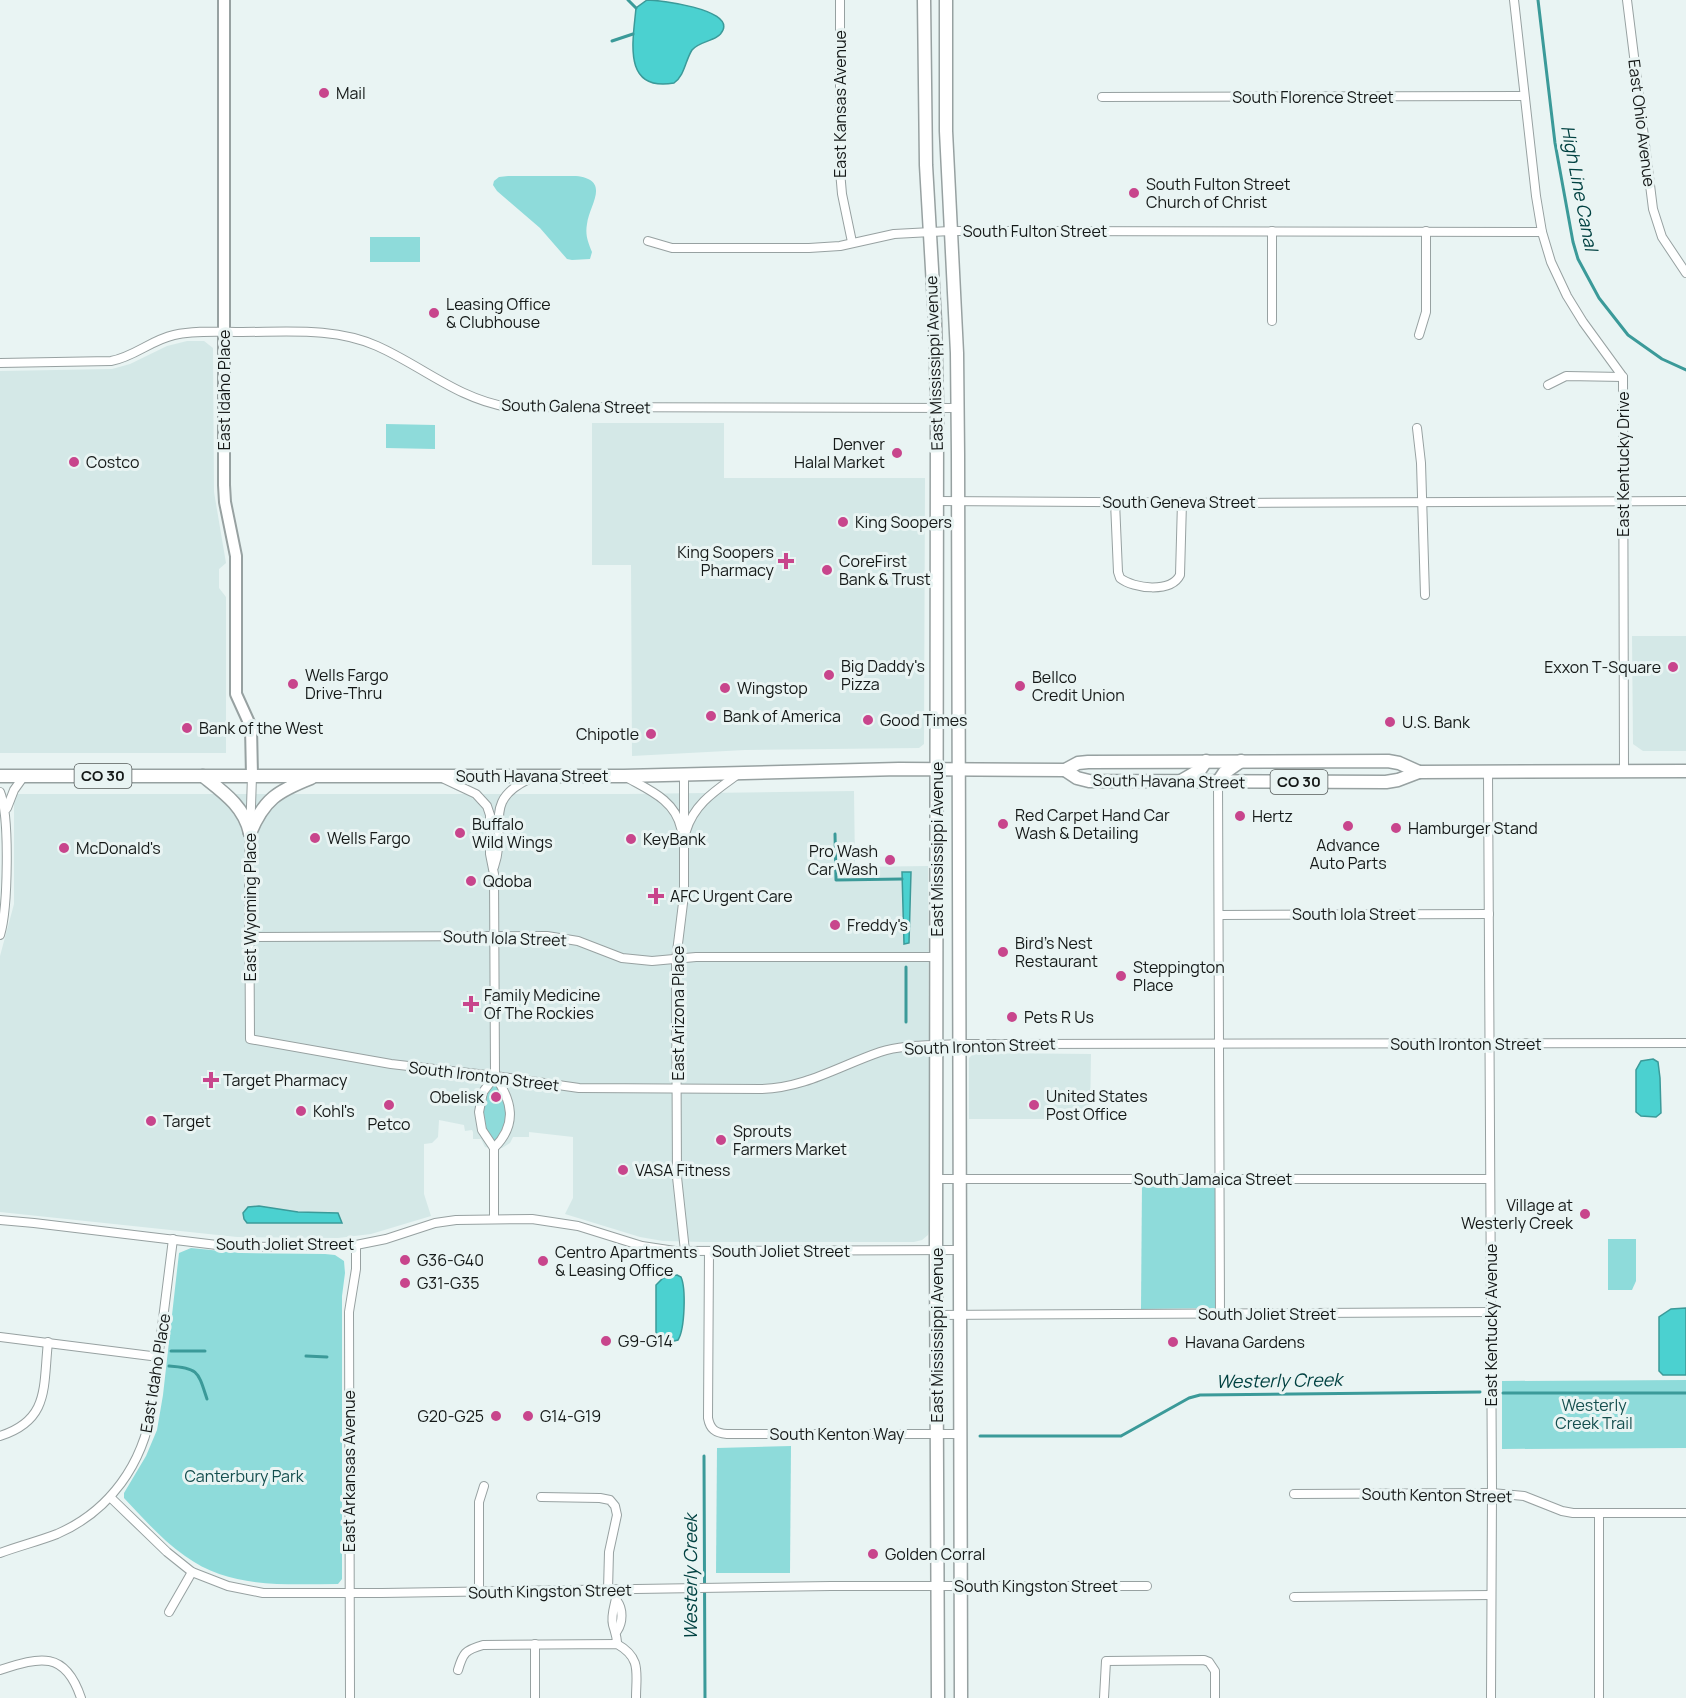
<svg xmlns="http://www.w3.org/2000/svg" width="1686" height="1698" viewBox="0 0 1686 1698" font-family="Manrope,sans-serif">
  <rect width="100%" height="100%" fill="#e9f4f3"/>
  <g fill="#d4e8e7">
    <path d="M187,341H204L213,348L214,492L226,563L219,569V588L226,597V753H0V371L112,369L130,364L167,346Z"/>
    <path d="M592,423H724V478H925L924,744L919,748L745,750L632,756L631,565H592Z"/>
    <path d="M1632,636H1686V751H1643L1633,744Z"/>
    <path d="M854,791L855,867L928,866L930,1227L928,1235L922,1240L914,1242H704L663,1241L640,1237L565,1214L573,1198V1137L529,1132V1137H513L510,1143L502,1148H489L485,1147L481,1139H473V1132L472,1130L465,1131L464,1125L439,1120L438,1137L432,1143L424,1144V1194L431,1216L371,1234L338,1238L237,1237L0,1212V956L14,904V794H627Z"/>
    <path d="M974,1053L1091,1054L1090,1119H969V1058Z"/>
  </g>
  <g fill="#8edbda">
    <path d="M508,176H576C612,180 589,205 587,224C585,235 588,242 592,252L590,259L572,260L567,259L540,228L497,191L493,185L494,181L499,177Z"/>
    <rect x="370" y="237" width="50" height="25"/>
    <path d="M386,424L435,425V449L386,448Z"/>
    <path d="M495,1076L510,1108L500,1143L489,1141L482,1130L480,1103Z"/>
    <path d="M1142,1183H1215L1216,1308L1141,1309Z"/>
    <path d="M1608,1239H1636V1281L1632,1290H1608Z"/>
    <path d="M191,1248L241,1253L325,1254L335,1255L344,1261L345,1273L342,1296V1579L338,1584C284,1584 230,1589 185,1556C162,1540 143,1518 124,1498V1493L146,1456L157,1430L163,1395L179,1253Z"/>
    <path d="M1686,1380V1448L1502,1449V1381Z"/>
    <path d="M791,1446L790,1573H716L717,1448Z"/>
  </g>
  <g fill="#4bd1d0" stroke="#3b9a99" stroke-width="1.5">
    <path d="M647,0C660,0 732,9 723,30C718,42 700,40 692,50C685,61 685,75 674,83C622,92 633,41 636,8Z"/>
    <path d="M902,872H911L909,943L904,944Z"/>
    <path d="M1653,1059L1658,1062L1660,1078L1661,1113L1656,1117L1641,1116L1636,1112V1070L1641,1061Z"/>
    <path d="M259,1206L298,1212L338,1213L342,1223H247L244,1219L243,1213L248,1207Z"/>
    <path d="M677,1275L681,1277C686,1288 685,1329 678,1340L666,1343L658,1339L656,1332V1285L663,1278Z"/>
    <path d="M1686,1308V1375H1663L1659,1371V1317L1671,1309Z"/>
  </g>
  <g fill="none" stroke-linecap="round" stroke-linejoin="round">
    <g stroke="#3b9a99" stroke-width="3">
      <path d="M628,0L636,8"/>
      <path d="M1538,0L1555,143L1573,242L1578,259L1599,298L1628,335L1662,359L1686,370"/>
      <path d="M612,41L633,34"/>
      <path d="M835,834L836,880L902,879"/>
      <path d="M906,967V1022"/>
      <path d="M171,1351H205"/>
      <path d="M306,1356L327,1357"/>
      <path d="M169,1366C199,1368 198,1372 207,1399"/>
      <path d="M1503,1393H1686"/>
      <path d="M980,1436H1121L1189,1398L1200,1395L1480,1392"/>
      <path d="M704,1456L705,1698"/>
    </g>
    <g stroke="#97a1a1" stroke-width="10">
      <g id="street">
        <path d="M840,0V171L842,194L852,242"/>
        <path d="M1514,0L1536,196L1542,232L1551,262L1567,296L1583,322L1623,377L1624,771"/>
        <path d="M1627,0L1653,209L1662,237L1686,273"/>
        <path d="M1102,97L1524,96"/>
        <path d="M1272,231V321"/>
        <path d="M648,241L672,248H809L840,246L894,234L950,231L1542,232"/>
        <path d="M1419,335L1426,312V231"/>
        <path d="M0,363L111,361C134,357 151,340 174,335C195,330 220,332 242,332C287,332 335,327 377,346C422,366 458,399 508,407L958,408"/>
        <path d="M1548,385L1566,376L1623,377"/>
        <path d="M1417,428L1421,463L1425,595"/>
        <path d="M937,501L1242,503L1686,501"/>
        <path d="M1115,502L1118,572L1120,578C1134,589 1171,593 1180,575L1182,502"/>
        <path d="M1488,772L1492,1493L1491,1698"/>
        <path d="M684,774V895L676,960L677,1177L685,1251"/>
        <path d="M252,776L249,867L250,1039L391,1064L495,1076L579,1088L761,1089C805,1088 839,1066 880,1052C904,1044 933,1046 958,1044L1686,1043"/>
        <path d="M626,777C649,790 675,800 681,828"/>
        <path d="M442,778L476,794L487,806L490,815V854L494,874L495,1076C512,1101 518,1124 494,1148"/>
        <path d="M1218,782L1220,1314"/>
        <path d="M0,792C10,816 8,909 0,935"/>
        <path d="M7,808L14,790L24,776"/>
        <path d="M686,831C694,804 715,791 737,775"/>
        <path d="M494,867C508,826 481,802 529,779"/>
        <path d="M1219,915L1489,914"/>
        <path d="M249,937L547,936L578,941L622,958L652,961L696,957H936"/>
        <path d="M936,1179H1490"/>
        <path d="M494,1218V1148L482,1130L479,1112L483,1092L495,1076"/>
        <path d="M0,1220L34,1223L217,1245L254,1247L356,1245L386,1239L435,1223L456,1220L532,1219L578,1226L642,1246L675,1251L959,1250"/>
        <path d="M709,1251L708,1418C710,1429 715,1433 727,1434H959"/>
        <path d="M936,1315L1491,1312"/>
        <path d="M0,1337L159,1357"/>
        <path d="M0,1436C50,1420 43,1387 48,1342"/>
        <path d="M1294,1494L1492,1493L1524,1496L1562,1511L1573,1513H1686"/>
        <path d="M110,1497L167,1552L192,1572L228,1586L263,1593H382L831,1586H1147"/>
        <path d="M541,1497L600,1498L610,1500L615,1506L617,1515L609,1552L608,1590"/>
        <path d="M1599,1513V1698"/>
        <path d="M0,1553C19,1546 39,1541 57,1534C110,1511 143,1464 152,1407L173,1239"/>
        <path d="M479,1592V1502L484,1486"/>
        <path d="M1294,1597L1491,1595"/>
        <path d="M169,1612L192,1572"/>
        <path d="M617,1631C623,1622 623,1609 617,1601"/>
        <path d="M535,1644V1698"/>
        <path d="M617,1644C617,1636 615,1632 613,1625C610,1613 617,1602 617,1590"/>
        <path d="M0,1670C40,1657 65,1650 81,1698"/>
        <path d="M458,1670C463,1653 465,1650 483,1645L617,1644C642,1658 636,1673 636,1698"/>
        <path d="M350,1698L349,1312L356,1269V1245"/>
        <path d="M1104,1698L1106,1661L1204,1660L1209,1662L1215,1671V1698"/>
      </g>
    </g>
    <g stroke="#97a1a1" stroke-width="14">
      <path id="secondary" d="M224,0V485L225,502L236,556V694L251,727L252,776"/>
    </g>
    <g stroke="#97a1a1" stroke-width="15">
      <g id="primary">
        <path d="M924,0L926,165L935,321L937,407L936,1250L938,1698"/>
        <path d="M946,0V131L957,353L958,455L961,1698"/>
        <path d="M1065,770L1077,778L1089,781L1386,782L1398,780L1419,772L1686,771"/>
        <path d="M0,776H624L899,769L1065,770L1078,763L1088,762L1388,761L1399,763L1419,772"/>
        <path d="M203,776C223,792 244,806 250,833"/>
        <path d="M1181,781L1200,770L1206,761"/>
        <path d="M1218,782L1224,773L1241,761"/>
        <path d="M250,833C264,799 278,791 311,778"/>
      </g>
    </g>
    <use href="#street" stroke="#fff" stroke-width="8"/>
    <use href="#secondary" stroke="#fff" stroke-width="10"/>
    <use href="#primary" stroke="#fff" stroke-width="12"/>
  </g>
  <g fill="#c8458c" stroke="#e9f4f3" stroke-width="2">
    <circle cx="324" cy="93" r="6"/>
    <circle cx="1134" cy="193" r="6"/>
    <circle cx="434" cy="313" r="6"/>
    <circle cx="897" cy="453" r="6"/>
    <circle cx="74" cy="462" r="6"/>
    <circle cx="843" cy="522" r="6"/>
    <path d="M783 552h6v6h6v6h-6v6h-6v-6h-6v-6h6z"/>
    <circle cx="827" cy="570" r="6"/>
    <circle cx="1673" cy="667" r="6"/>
    <circle cx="829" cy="675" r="6"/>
    <circle cx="293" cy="684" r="6"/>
    <circle cx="1020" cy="686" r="6"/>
    <circle cx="725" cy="688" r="6"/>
    <circle cx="711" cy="716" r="6"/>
    <circle cx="868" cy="720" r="6"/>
    <circle cx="1390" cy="722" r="6"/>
    <circle cx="187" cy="728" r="6"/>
    <circle cx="651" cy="734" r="6"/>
    <circle cx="1240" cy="816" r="6"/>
    <circle cx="1003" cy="824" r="6"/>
    <circle cx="1348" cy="826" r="6"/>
    <circle cx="1396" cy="828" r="6"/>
    <circle cx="460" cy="833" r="6"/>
    <circle cx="315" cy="838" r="6"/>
    <circle cx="631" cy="839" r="6"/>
    <circle cx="64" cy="848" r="6"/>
    <circle cx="890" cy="860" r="6"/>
    <circle cx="471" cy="881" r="6"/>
    <path d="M653 887h6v6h6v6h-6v6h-6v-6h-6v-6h6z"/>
    <circle cx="835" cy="925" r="6"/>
    <circle cx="1003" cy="952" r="6"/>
    <circle cx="1121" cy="976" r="6"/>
    <path d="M468 995h6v6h6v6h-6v6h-6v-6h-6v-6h6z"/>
    <circle cx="1012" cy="1017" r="6"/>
    <path d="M208 1071h6v6h6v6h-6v6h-6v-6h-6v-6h6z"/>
    <circle cx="496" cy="1097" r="6"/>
    <circle cx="389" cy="1105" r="6"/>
    <circle cx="1034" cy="1105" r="6"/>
    <circle cx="301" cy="1111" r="6"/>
    <circle cx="151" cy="1121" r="6"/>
    <circle cx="721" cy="1140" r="6"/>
    <circle cx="623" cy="1170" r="6"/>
    <circle cx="1585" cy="1214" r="6"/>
    <circle cx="405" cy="1260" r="6"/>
    <circle cx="543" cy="1261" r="6"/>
    <circle cx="405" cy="1283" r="6"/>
    <circle cx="606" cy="1341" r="6"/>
    <circle cx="1173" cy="1342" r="6"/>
    <circle cx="496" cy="1416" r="6"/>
    <circle cx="528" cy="1416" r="6"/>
    <circle cx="873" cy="1554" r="6"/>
  </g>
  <g text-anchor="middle" stroke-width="6" stroke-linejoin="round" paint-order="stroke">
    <g fill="#e9f4f3" stroke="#555b5a" stroke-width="1.5">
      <rect x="74.5" y="764" width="57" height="24" rx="4.5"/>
      <rect x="1270.5" y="770" width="57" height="24" rx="4.5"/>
    </g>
    <g font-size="15" font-weight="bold" fill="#151918">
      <text x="103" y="781">CO 30</text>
      <text x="1299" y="787">CO 30</text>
    </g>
    <g font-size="16" fill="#151918" stroke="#e9f4f3" text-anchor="start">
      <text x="336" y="99">Mail</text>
      <text x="1146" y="190">South Fulton Street<tspan x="1146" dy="18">Church of Christ</tspan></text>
      <text x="446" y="310">Leasing Office<tspan x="446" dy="18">&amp; Clubhouse</tspan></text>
      <text x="885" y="450" text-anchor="end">Denver<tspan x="885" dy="18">Halal Market</tspan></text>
      <text x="86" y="468">Costco</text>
      <text x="855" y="528">King Soopers</text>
      <text x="774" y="558" text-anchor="end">King Soopers<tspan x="774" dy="18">Pharmacy</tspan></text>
      <text x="839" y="567">CoreFirst<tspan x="839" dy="18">Bank &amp; Trust</tspan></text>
      <text x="841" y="672">Big Daddy's<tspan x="841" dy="18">Pizza</tspan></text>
      <text x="1661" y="673" text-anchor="end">Exxon T-Square</text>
      <text x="305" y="681">Wells Fargo<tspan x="305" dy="18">Drive-Thru</tspan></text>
      <text x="1032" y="683">Bellco<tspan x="1032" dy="18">Credit Union</tspan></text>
      <text x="737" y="694">Wingstop</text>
      <text x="723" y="722">Bank of America</text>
      <text x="880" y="726">Good Times</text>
      <text x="1402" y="728">U.S. Bank</text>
      <text x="199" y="734">Bank of the West</text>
      <text x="639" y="740" text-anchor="end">Chipotle</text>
      <text x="1015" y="821">Red Carpet Hand Car<tspan x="1015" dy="18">Wash &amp; Detailing</tspan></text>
      <text x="1252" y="822">Hertz</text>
      <text x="472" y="830">Buffalo<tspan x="472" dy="18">Wild Wings</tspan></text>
      <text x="1408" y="834">Hamburger Stand</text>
      <text x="327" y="844">Wells Fargo</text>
      <text x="643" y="845">KeyBank</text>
      <text x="1348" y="851" text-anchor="middle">Advance<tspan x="1348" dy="18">Auto Parts</tspan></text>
      <text x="76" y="854">McDonald's</text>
      <text x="878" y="857" text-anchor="end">Pro Wash<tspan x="878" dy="18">Car Wash</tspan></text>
      <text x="483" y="887">Qdoba</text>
      <text x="670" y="902">AFC Urgent Care</text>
      <text x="847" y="931">Freddy's</text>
      <text x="1015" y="949">Bird's Nest<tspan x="1015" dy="18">Restaurant</tspan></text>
      <text x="1133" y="973">Steppington<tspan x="1133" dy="18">Place</tspan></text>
      <text x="484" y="1001">Family Medicine<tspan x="484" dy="18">Of The Rockies</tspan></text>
      <text x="1024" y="1023">Pets R Us</text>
      <text x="223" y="1086">Target Pharmacy</text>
      <text x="1046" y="1102">United States<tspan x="1046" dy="18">Post Office</tspan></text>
      <text x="484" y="1103" text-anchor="end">Obelisk</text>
      <text x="313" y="1117">Kohl's</text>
      <text x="163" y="1127">Target</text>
      <text x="389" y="1130" text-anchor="middle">Petco</text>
      <text x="733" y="1137">Sprouts<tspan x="733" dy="18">Farmers Market</tspan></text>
      <text x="635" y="1176">VASA Fitness</text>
      <text x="1573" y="1211" text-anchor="end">Village at<tspan x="1573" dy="18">Westerly Creek</tspan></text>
      <text x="555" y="1258">Centro Apartments<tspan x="555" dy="18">&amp; Leasing Office</tspan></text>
      <text x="417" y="1266">G36-G40</text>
      <text x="417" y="1289">G31-G35</text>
      <text x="618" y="1347">G9-G14</text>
      <text x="1185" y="1348">Havana Gardens</text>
      <text x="484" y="1422" text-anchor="end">G20-G25</text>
      <text x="540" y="1422">G14-G19</text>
      <text x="885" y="1560">Golden Corral</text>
    </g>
    <g font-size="16" fill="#151918" stroke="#e9f4f3">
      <text x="1313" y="103">South Florence Street</text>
      <text transform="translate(840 104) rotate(-90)" y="6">East Kansas Avenue</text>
      <text transform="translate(1642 123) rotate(83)" y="6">East Ohio Avenue</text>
      <text x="1035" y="237">South Fulton Street</text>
      <text transform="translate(934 363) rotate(-92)" y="6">East Mississippi Avenue</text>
      <text transform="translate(224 390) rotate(-90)" y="6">East Idaho Place</text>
      <text transform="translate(576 406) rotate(1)" y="6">South Galena Street</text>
      <text transform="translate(1623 464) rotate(-90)" y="6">East Kentucky Drive</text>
      <text x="1179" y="508">South Geneva Street</text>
      <text x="532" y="782">South Havana Street</text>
      <text transform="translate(1169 781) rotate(1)" y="6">South Havana Street</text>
      <text transform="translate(937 849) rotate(-90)" y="6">East Mississippi Avenue</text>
      <text transform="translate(250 907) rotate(-90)" y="6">East Wyoming Place</text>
      <text x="1354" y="920">South Iola Street</text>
      <text transform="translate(505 938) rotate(2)" y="6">South Iola Street</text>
      <text transform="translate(678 1013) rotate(-90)" y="6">East Arizona Place</text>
      <text x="1466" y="1050">South Ironton Street</text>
      <text transform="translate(980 1046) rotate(-2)" y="6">South Ironton Street</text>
      <text transform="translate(484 1076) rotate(7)" y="6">South Ironton Street</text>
      <text x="1213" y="1185">South Jamaica Street</text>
      <text x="285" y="1250">South Joliet Street</text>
      <text x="781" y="1257">South Joliet Street</text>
      <text x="1267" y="1320">South Joliet Street</text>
      <text transform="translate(1491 1325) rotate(-90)" y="6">East Kentucky Avenue</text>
      <text transform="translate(937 1335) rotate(-90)" y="6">East Mississippi Avenue</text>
      <text transform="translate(155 1373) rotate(-81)" y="6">East Idaho Place</text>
      <text x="837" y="1440">South Kenton Way</text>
      <text transform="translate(349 1471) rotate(-90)" y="6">East Arkansas Avenue</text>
      <text transform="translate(1437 1495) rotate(1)" y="6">South Kenton Street</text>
      <text x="1036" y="1592">South Kingston Street</text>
      <text transform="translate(550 1591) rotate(-1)" y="6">South Kingston Street</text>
    </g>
    <g font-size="16" fill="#144e4e" stroke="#e9f4f3">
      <text x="1594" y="1411">Westerly<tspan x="1594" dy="18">Creek Trail</tspan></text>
      <text x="244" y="1482">Canterbury Park</text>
    </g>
    <g font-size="18" font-style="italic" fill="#014141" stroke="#e9f4f3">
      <text transform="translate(1579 188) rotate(79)" y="6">High Line Canal</text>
      <text transform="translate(1279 1381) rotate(-1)" y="6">Westerly Creek</text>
      <text transform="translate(691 1577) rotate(-90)" y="6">Westerly Creek</text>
    </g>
  </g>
</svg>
